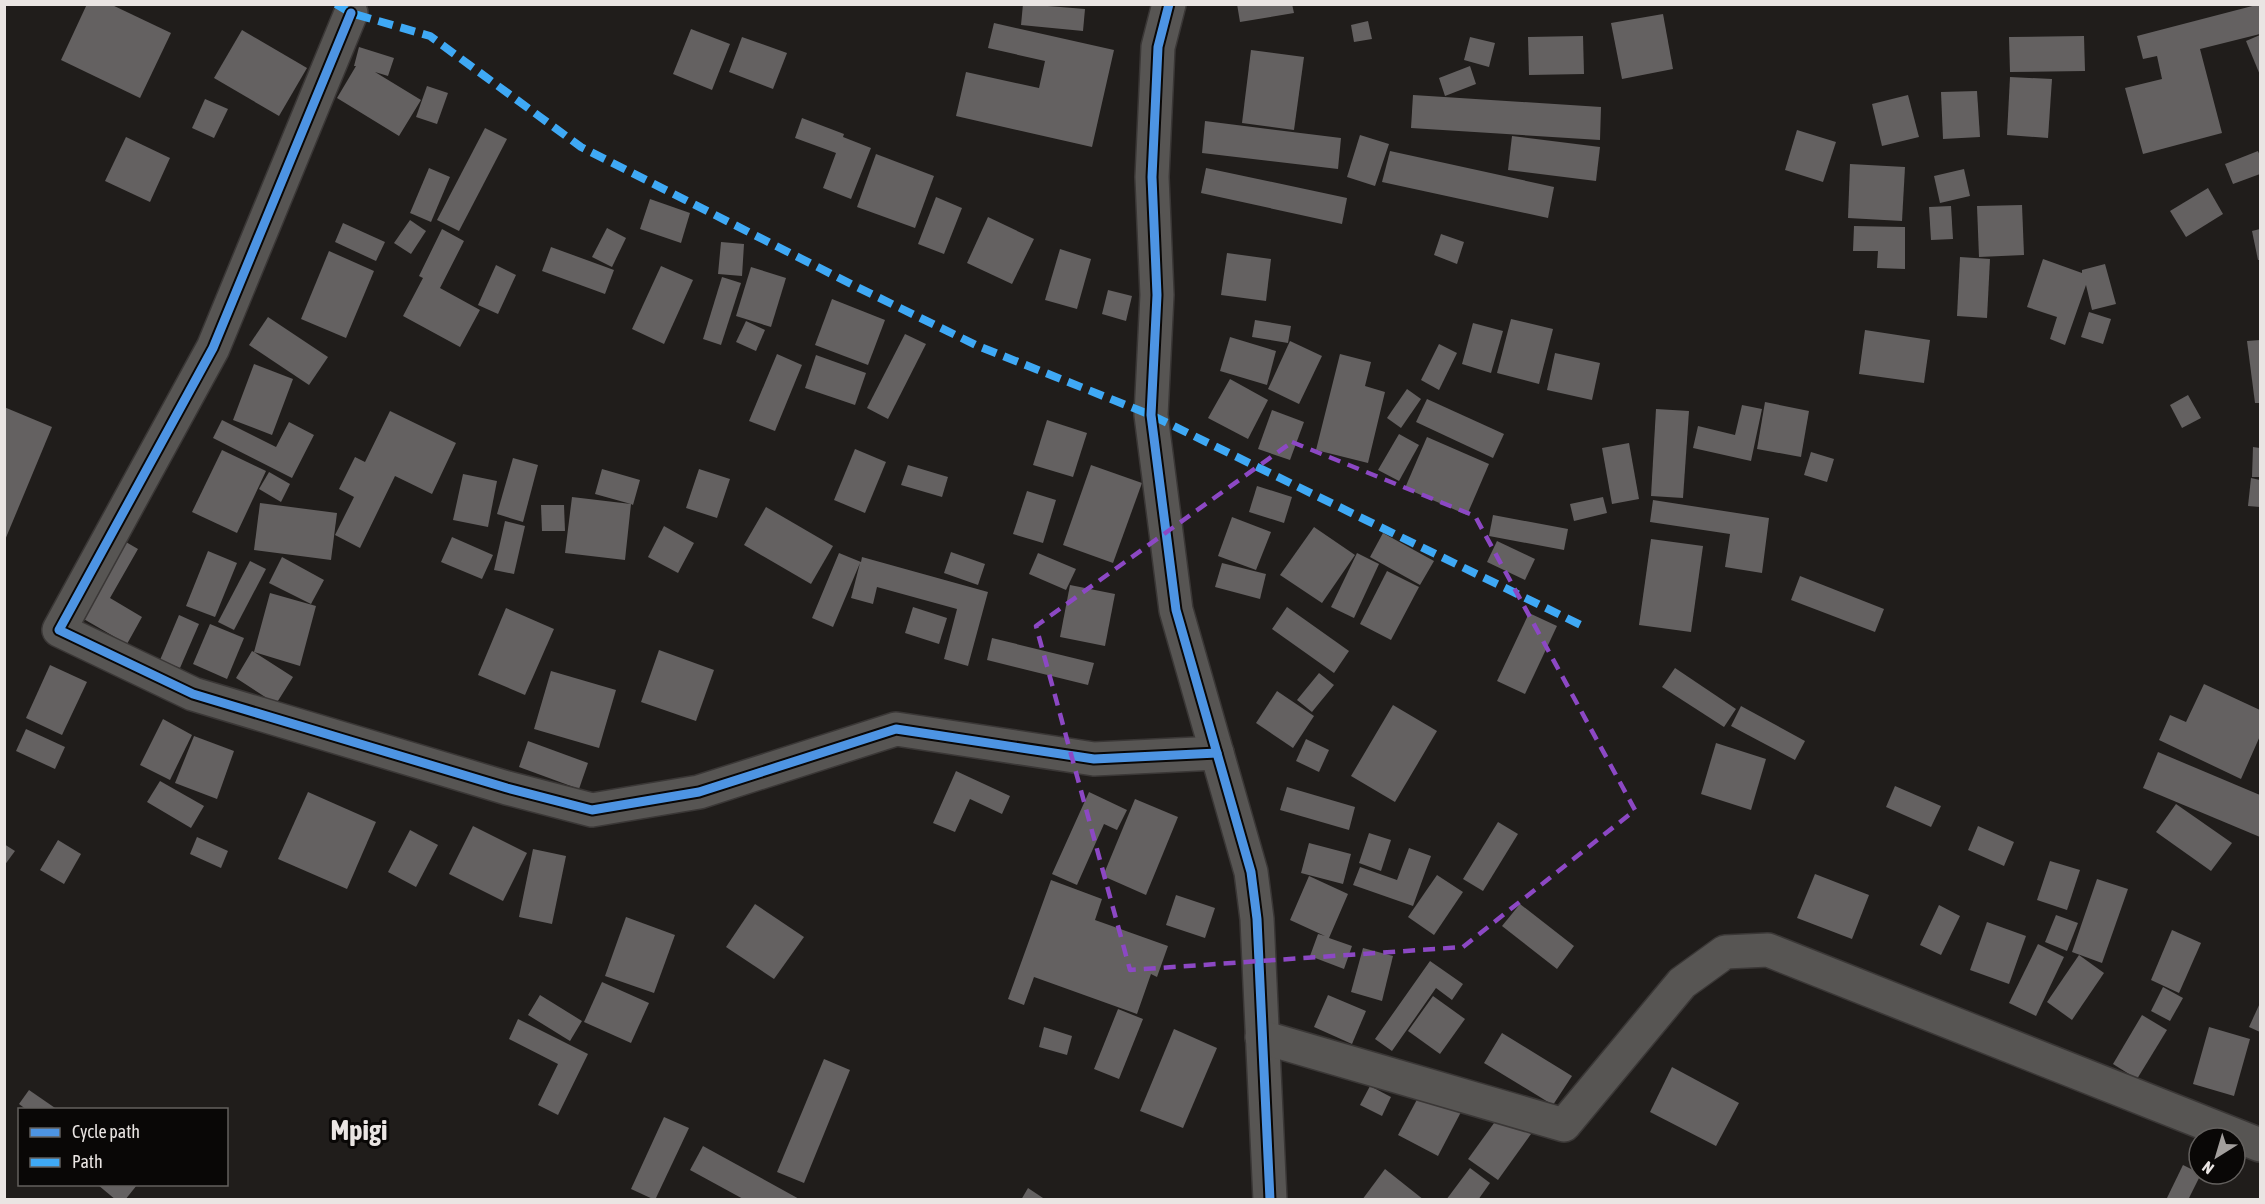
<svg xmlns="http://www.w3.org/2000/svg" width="2265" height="1204" viewBox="0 0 2265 1204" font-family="'Asap Condensed',sans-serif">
  <rect width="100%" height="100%" fill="#201d1b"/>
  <g fill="#646161">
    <path d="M87,4H110L171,33L140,98L61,60Z"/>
    <path d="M1023,4L1085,9L1083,31L1021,25Z"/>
    <path d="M1237,4H1292L1294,13L1240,22Z"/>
    <path d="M2260,4V34L2200,49L2222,133L2143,154L2125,88L2162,79L2157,56L2143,59L2137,36Z"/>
    <path d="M1663,14L1673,69L1622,79L1611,23Z"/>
    <path d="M1368,21L1372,39L1354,42L1351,25Z"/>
    <path d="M994,23L1114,50L1092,147L956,116L966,72L1039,88L1045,61L988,48Z"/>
    <path d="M691,29L730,44L712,90L673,74Z"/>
    <path d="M242,30L307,68L279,116L214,78Z"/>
    <path d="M2260,35V75L2246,41Z"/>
    <path d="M1583,36L1584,74L1529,75L1528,37Z"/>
    <path d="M2084,36L2085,71L2010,72L2009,37Z"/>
    <path d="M742,37L787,53L773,89L729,72Z"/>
    <path d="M1470,37L1495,43L1489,67L1464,60Z"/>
    <path d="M359,47L394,58L388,76L375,72L421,100L399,136L337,98L356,66H354Z"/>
    <path d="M1251,50L1304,57L1294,130L1242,123Z"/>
    <path d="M1470,66L1476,84L1445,96L1439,78Z"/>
    <path d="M2010,77L2052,79L2048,138L2007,135Z"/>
    <path d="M427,86L448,93L437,124L416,117Z"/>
    <path d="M1977,91L1980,137L1943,139L1941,92Z"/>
    <path d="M1413,95L1601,107L1600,140L1411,128Z"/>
    <path d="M1908,95L1919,137L1882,146L1872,104Z"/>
    <path d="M205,99L228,109L214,138L192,128Z"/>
    <path d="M802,118L844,134L843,137L871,148L851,199L823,188L836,153L795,138Z"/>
    <path d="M1205,121L1341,138L1338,169L1202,153Z"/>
    <path d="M485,128L507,139L459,231L437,220Z"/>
    <path d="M1797,130L1836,142L1823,182L1785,170Z"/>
    <path d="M1360,135L1389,144L1375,186L1347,177Z"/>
    <path d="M1512,136L1600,147L1596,181L1508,170Z"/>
    <path d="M126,137L170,158L150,202L105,181Z"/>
    <path d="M1390,151L1554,187L1548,218L1382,182Z"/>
    <path d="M2258,151L2260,156V174L2233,184L2225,164Z"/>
    <path d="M876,154L934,176L915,228L857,207Z"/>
    <path d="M1850,164L1905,167L1902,221L1848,218Z"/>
    <path d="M429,168L450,177L431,222L410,213Z"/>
    <path d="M1206,168L1347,198L1342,224L1201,193Z"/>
    <path d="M1964,169L1970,196L1940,203L1934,176Z"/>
    <path d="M2208,188L2223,214L2186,237L2170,211Z"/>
    <path d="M936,197L962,208L944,254L918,244Z"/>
    <path d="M650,199L690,213L681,243L640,229Z"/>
    <path d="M2022,205L2024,255L1979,257L1977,206Z"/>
    <path d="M1951,206L1953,239L1931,240L1929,207Z"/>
    <path d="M988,217L1034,239L1012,284L967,263Z"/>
    <path d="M410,220L426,231L411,254L394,243Z"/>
    <path d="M343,223L385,242L376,261L335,242Z"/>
    <path d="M1854,226L1905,227V269L1877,268L1878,251H1853Z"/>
    <path d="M607,228L626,238L612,267L592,257Z"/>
    <path d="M442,229L464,241L440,288L480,310L460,347L403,316L423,278L419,276Z"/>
    <path d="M2260,229V260H2258L2252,231Z"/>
    <path d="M1441,234L1464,242L1457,264L1434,255Z"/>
    <path d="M721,242L744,244L742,276L718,274Z"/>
    <path d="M551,247L614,270L605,294L542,271Z"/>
    <path d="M1060,249L1091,259L1077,309L1045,300Z"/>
    <path d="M329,251L374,271L346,338L301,319Z"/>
    <path d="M1227,253L1271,259L1266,301L1221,295Z"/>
    <path d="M1960,257L1990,259L1987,318L1957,316Z"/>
    <path d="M2043,259L2082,273V270L2105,264L2116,304L2092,310L2086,285L2065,345L2050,339L2057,317L2027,307Z"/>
    <path d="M496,265L516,275L498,314L478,305Z"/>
    <path d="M661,266L693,280L664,344L632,329Z"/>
    <path d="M751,267L786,278L771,327L736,316Z"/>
    <path d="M722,277L741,283L721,345L703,339Z"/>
    <path d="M1108,290L1132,296L1126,321L1102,314Z"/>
    <path d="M832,299L885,320L868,365L815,345Z"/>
    <path d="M2089,312L2111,319L2103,344L2081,337Z"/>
    <path d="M268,317L328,357L309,385L249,345Z"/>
    <path d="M1511,319L1553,329L1539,384L1497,373Z"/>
    <path d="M1255,320L1291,326L1288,343L1252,337Z"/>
    <path d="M746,321L765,330L756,351L736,342Z"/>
    <path d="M1473,323L1503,331L1491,373L1462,364Z"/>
    <path d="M1865,330L1930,340L1924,383L1859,374Z"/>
    <path d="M905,334L926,344L888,419L867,408Z"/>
    <path d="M1230,337L1276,351L1267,385L1220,371Z"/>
    <path d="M2260,340V403H2255L2247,341Z"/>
    <path d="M1290,341L1322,356L1299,404L1268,389Z"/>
    <path d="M1439,344L1457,353L1439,390L1421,380Z"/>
    <path d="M1555,353L1600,363L1592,400L1547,390Z"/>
    <path d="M777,354L802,365L775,431L749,421Z"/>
    <path d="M1340,354L1371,362L1365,386L1385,392L1368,463L1316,450Z"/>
    <path d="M816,355L866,373L855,405L805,388Z"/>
    <path d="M254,364L293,379L272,435L233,420Z"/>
    <path d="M1230,379L1268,400L1248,439L1208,418Z"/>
    <path d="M1407,389L1421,399L1401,428L1387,418Z"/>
    <path d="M2188,395L2201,418L2182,428L2170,405Z"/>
    <path d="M1427,399L1504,434L1493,458L1416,422Z"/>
    <path d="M1765,402L1809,411L1801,457L1757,449Z"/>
    <path d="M1742,405L1762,409L1751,461L1693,448L1698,426L1735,435Z"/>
    <path d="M4,407L52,427L5,540H4Z"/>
    <path d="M1656,409L1689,411L1683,498L1651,496Z"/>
    <path d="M1272,410L1304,422L1290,460L1258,449Z"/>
    <path d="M390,411L456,443L432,494L395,476L360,548L335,535L354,497L339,489L355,457L365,462Z"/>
    <path d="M222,420L276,447L289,422L314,435L292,478L213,438Z"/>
    <path d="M1047,420L1087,433L1073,477L1033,465Z"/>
    <path d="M1399,434L1419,445L1399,481L1378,470Z"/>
    <path d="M1427,437L1489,464L1467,515L1405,488Z"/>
    <path d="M1629,443L1639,499L1612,504L1602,448Z"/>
    <path d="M2253,447L2260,448V477H2252Z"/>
    <path d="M855,449L886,462L865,513L834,500Z"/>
    <path d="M222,450L266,471L237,533L192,512Z"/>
    <path d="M1811,452L1834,459L1827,482L1804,475Z"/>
    <path d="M513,458L538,465L523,522L497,514Z"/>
    <path d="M908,465L948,477L942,497L901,485Z"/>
    <path d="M1091,465L1142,483L1113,563L1063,545Z"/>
    <path d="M602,469L640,480L633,505L631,504L625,560L565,553L572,497L631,504L595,494Z"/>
    <path d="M699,469L730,479L717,518L686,508Z"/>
    <path d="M269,472L290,484L281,502L259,489Z"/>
    <path d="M463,474L497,481L488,527L453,520Z"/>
    <path d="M2251,478L2260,480V507L2248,506Z"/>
    <path d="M1257,486L1292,497L1284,523L1249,512Z"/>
    <path d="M1027,491L1056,500L1043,543L1013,534Z"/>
    <path d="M1603,497L1607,513L1574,521L1570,504Z"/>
    <path d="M1653,500L1769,518L1762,573L1725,567L1730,534L1650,522Z"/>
    <path d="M260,503L337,513L331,560L254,550Z"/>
    <path d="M541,505H564L565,531H542Z"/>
    <path d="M766,507L833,546L811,584L744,545Z"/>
    <path d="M1493,515L1568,529L1564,550L1489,536Z"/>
    <path d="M1232,517L1271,532L1256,570L1218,556Z"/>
    <path d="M505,521L525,526L514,574L494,570Z"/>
    <path d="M664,526L694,543L678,573L648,557Z"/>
    <path d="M1314,527L1355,555L1322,603L1280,575Z"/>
    <path d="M1383,533L1434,561L1420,585L1370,557Z"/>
    <path d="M452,537L493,555L482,579L441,562Z"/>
    <path d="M119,538L138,549L110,598L142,617L127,644L75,614Z"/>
    <path d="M1651,539L1703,546L1691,632L1639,625Z"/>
    <path d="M1497,541L1535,559L1525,580L1487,562Z"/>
    <path d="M208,551L237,563L215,617L186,606Z"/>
    <path d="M951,552L985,564L978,585L944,573Z"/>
    <path d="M839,553L861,562L862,557L988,592L968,666L944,659L957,609L877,587L873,604L851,598L860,563L833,627L812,618Z"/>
    <path d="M1038,553L1076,569L1066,590L1029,574Z"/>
    <path d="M1357,553L1379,564L1354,618L1331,607Z"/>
    <path d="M282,557L324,580L311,604L269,583Z"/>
    <path d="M250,561L266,569L234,630L218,622Z"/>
    <path d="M1222,563L1266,574L1260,599L1215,587Z"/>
    <path d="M1387,571L1419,587L1391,640L1360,624Z"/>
    <path d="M1800,576L1884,609L1875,632L1791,600Z"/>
    <path d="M1070,585L1115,594L1105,646L1060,637Z"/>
    <path d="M270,593L316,606L300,666L254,652L293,677L276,704L236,678L252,651L254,652Z"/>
    <path d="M913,607L947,618L939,644L905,633Z"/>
    <path d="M1287,607L1349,651L1334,673L1272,629Z"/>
    <path d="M506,608L554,629L525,695L478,675Z"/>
    <path d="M1529,613L1557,626L1525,694L1497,681Z"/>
    <path d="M179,615L199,624L180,668L160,660Z"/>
    <path d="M210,624L244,638L227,679L193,664Z"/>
    <path d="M992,638L1094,663L1088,685L987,660Z"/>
    <path d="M659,650L714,670L696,721L641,702Z"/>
    <path d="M50,665L87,682L62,735L26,718Z"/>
    <path d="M1675,668L1736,709L1724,727L1662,687Z"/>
    <path d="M551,671L616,690L599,748L534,729Z"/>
    <path d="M1319,673L1334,685L1312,712L1297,700Z"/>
    <path d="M2204,684L2260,710V736L2241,779L2159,740L2170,715L2186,722Z"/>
    <path d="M1277,691L1314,716L1293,748L1256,723Z"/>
    <path d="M1393,705L1437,731L1395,802L1351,776Z"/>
    <path d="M1741,706L1805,741L1795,760L1731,726Z"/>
    <path d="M163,719L192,735L170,780L140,765Z"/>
    <path d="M26,729L65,747L55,769L16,751Z"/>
    <path d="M194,736L234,751L217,799L175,783Z"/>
    <path d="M1306,739L1329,750L1319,772L1296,761Z"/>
    <path d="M528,741L588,763L579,789L519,767Z"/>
    <path d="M1716,743L1766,759L1751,810L1701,794Z"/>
    <path d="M2158,752L2260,795V837L2143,788Z"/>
    <path d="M956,771L1010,796L1002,814L970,799L955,832L933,823Z"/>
    <path d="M160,781L204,806L191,828L147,802Z"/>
    <path d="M1895,786L1941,806L1931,827L1886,807Z"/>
    <path d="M1287,787L1355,807L1349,830L1280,810Z"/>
    <path d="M308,792L376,822L347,889L278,859Z"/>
    <path d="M1089,792L1127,810L1117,830L1104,824L1077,885L1052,874Z"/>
    <path d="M1135,799L1178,817L1146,895L1103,876Z"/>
    <path d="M2176,804L2232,843L2211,871L2156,832Z"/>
    <path d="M1498,822L1518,834L1483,891L1463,879Z"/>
    <path d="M473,826L527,853L503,901L449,874Z"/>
    <path d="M1978,826L2014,842L2004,866L1968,850Z"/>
    <path d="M410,830L438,845L416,887L388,872Z"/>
    <path d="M1369,833L1391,840L1381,871L1359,863Z"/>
    <path d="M197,837L228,851L221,868L190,854Z"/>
    <path d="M58,840L81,854L64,884L40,870Z"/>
    <path d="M1309,843L1351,854L1343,884L1301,873Z"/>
    <path d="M4,844L15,851L4,866Z"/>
    <path d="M1409,848L1431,856L1413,906L1353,885L1360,867L1397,880Z"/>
    <path d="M533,849L566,856L552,924L519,917Z"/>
    <path d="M2050,861L2080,870L2067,910L2037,900Z"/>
    <path d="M1815,874L1869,895L1852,939L1797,918Z"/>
    <path d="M1437,875L1463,892L1434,935L1408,917Z"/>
    <path d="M1309,876L1348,894L1329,938L1352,946L1344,969L1310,956L1318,934L1325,936L1290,920Z"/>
    <path d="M2097,879L2128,889L2102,963L2072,952Z"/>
    <path d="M1051,880L1102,899L1095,920L1168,946L1157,977L1151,974L1137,1014L1034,977L1024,1005L1008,999Z"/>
    <path d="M1176,895L1215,908L1205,938L1166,925Z"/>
    <path d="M755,904L804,937L774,979L726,947Z"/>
    <path d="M1520,904L1574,946L1557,969L1502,926Z"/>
    <path d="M1939,905L1960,916L1941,955L1920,945Z"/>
    <path d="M2056,915L2078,923L2067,951L2045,942Z"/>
    <path d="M626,917L675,935L654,993L605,976Z"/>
    <path d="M1987,922L2026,936L2009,984L1970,970Z"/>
    <path d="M2172,930L2201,943L2179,993L2151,980Z"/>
    <path d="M2038,944L2064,957L2036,1016L2009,1003Z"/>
    <path d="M1363,948L1393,956L1382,1001L1351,992Z"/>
    <path d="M2079,955L2104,973L2072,1020L2047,1002Z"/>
    <path d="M1430,961L1463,984L1452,1000L1436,988L1392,1051L1375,1039Z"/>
    <path d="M602,982L649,1003L631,1043L584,1022Z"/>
    <path d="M2163,987L2183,998L2170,1021L2151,1011Z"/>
    <path d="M540,995L582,1021L570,1041L528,1015Z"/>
    <path d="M1328,995L1366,1011L1352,1044L1314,1027Z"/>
    <path d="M1433,996L1465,1019L1440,1054L1408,1031Z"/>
    <path d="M2260,1003V1032L2249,1027Z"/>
    <path d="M1118,1009L1143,1019L1119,1079L1094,1069Z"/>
    <path d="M2142,1015L2167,1030L2137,1079L2113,1064Z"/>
    <path d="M518,1019L588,1054L558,1115L538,1105L558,1064L509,1039Z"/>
    <path d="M1044,1027L1072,1036L1067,1055L1039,1047Z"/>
    <path d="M2209,1027L2250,1039L2234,1096L2193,1084Z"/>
    <path d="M1174,1029L1217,1048L1183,1128L1140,1111Z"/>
    <path d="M1502,1033L1572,1076L1553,1105L1484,1063Z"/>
    <path d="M824,1059L850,1070L804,1183L777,1172Z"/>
    <path d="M1672,1067L1739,1103L1716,1146L1650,1112Z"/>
    <path d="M1370,1086L1391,1097L1382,1116L1360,1105Z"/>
    <path d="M29,1090L58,1110H27L19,1104Z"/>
    <path d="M1421,1092L1461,1112L1438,1156L1398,1135Z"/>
    <path d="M1502,1112L1531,1134L1498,1180L1468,1159Z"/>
    <path d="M664,1117L689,1128L655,1200L631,1189Z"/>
    <path d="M703,1146L801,1200H745L690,1170Z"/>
    <path d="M2183,1165L2201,1174L2188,1200H2166Z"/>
    <path d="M1470,1168L1490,1183L1478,1200H1446Z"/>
    <path d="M1385,1169L1424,1200H1362Z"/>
    <path d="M98,1185H137L125,1200H116Z"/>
    <path d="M1028,1188L1046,1200H1021Z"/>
  </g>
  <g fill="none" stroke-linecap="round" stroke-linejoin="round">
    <g stroke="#3a3736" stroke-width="36">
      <g id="minor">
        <path d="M1169,4L1158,47L1152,177L1157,295L1151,415L1176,610L1251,872L1257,919L1270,1200"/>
        <path d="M351,13L213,348L59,630L193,694L507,788L592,810L699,792L896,729L1094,759L1217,753"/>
        <path d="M1262,1037L1564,1125L1682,983L1725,952L1768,950L2260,1145"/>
      </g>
    </g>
    <use href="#minor" stroke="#575553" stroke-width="33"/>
    <path stroke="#3fa9f5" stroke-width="8" stroke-dasharray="15 8" stroke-linecap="butt" d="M336,4L351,13L430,36L581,147L857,287L978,346L1151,415L1587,628"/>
    <g stroke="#090706" stroke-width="13">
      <g id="cycleway">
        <path d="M1169,4L1158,47L1152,177L1157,295L1151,415L1176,610L1251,872L1257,919L1270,1200"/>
        <path d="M351,13L213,348L59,630L193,694L507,788L592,810L699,792L896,729L1094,759L1217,753"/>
      </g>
    </g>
    <use href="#cycleway" stroke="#4d94e3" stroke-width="9"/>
  </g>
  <path fill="none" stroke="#8c48c4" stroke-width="4.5" stroke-dasharray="12 8" stroke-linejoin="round" d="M1292,442L1475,516L1635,810L1463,947L1130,970L1036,626Z"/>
  <g text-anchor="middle" stroke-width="6" stroke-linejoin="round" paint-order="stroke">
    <g font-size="28" font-weight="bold" fill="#eae5e3" stroke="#090706">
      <text x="359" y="1140">Mpigi</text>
    </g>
  </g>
  <rect width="2265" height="1204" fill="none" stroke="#eae5e3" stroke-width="12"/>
  <rect x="18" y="1108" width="210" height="78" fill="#090706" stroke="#63605e" stroke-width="1.5"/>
  <rect x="30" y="1128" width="30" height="9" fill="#4d94e3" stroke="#63605e" stroke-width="1.5"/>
  <text x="72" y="1138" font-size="18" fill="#eae5e3">Cycle path</text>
  <rect x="30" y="1158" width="30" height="9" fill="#3fa9f5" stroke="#63605e" stroke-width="1.5"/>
  <text x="72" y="1168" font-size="18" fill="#eae5e3">Path</text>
  <g transform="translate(2217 1156) rotate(217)"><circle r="28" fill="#090706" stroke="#63605e" stroke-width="1.5"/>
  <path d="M0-4.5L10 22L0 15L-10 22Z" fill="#a39f9d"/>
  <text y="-9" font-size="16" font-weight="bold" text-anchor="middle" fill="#eae5e3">N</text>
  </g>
</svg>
